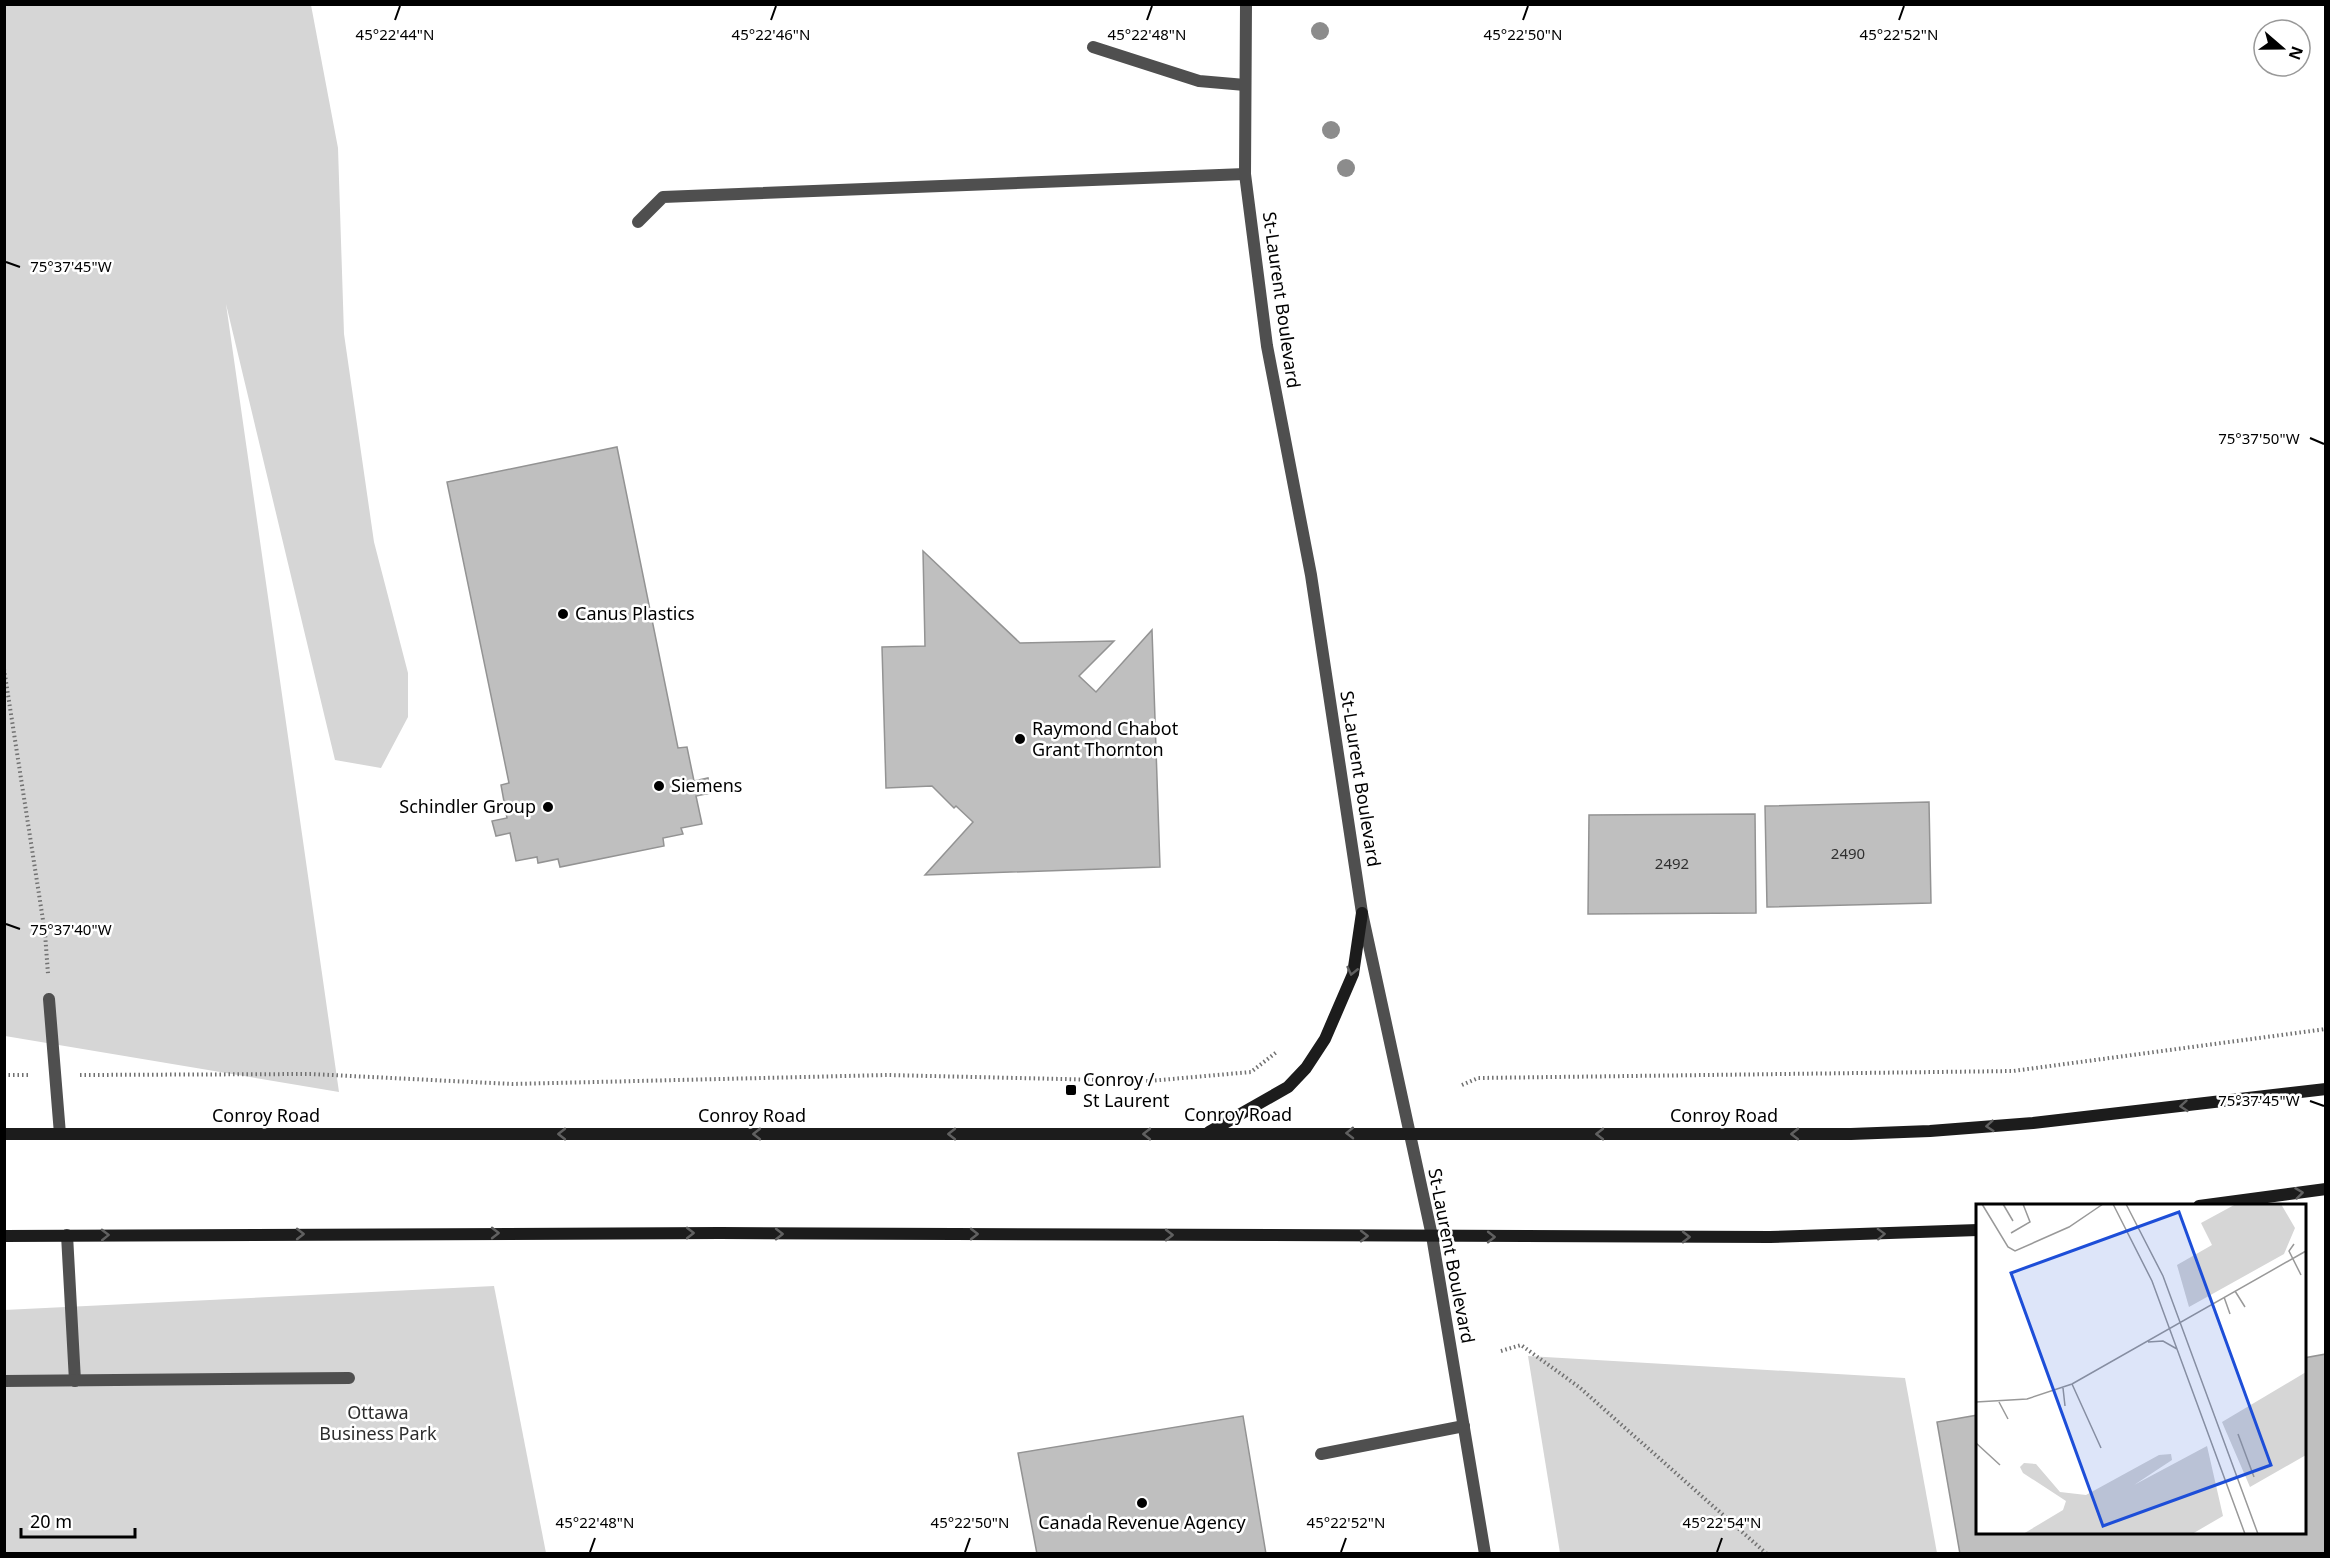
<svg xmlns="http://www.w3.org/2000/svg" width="2330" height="1558" viewBox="0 0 2330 1558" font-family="'Noto Sans',sans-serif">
  <rect width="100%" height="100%" fill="#fff"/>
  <g fill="#d6d6d6">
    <path d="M4,5H311L338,148L344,334L374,542L408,673V717L381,768L335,760L226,304L339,1092L5,1036Z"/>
    <path d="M494,1286L546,1553H5L4,1310Z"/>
    <path d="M1528,1356L1905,1378L1937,1553H1560Z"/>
  </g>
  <g fill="#bfbfbf" stroke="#939393" stroke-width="1.5">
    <path d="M617,447L678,748L687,747L694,781L708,778L711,793L696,796L702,824L681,828L683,834L663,838L664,846L560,867L558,859L538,863L537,857L516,861L510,833L496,836L492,821L507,818L501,785L509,783L447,482Z"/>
    <path d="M923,551L1020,643L1114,641L1079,676L1096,692L1152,630L1160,867L925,875L973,822L956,806L954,808L932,786L886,788L882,647L925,646Z"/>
    <path d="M1929,802L1931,903L1767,907L1765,806Z"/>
    <path d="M1755,814L1756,913L1588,914L1589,815Z"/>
    <path d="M2326,1354V1554H1960L1937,1422L1978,1415V1532H2304V1358Z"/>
    <path d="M1243,1416L1266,1554H1037L1018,1453Z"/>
  </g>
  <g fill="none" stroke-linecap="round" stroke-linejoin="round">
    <g stroke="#717171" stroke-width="4" stroke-dasharray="1.5 3" stroke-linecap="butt">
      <path d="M4,669L45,933L48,974"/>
      <path d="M4,1075H31"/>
      <path d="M80,1075L311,1074L512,1084L887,1075L1149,1081L1251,1072L1278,1051"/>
      <path d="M1462,1085L1478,1078L2013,1071L2326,1029"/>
      <path d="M1501,1351L1521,1345L1579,1387L1767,1554"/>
    </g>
    <g stroke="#4f4f4f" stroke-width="12">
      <path d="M1093,47L1199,81L1245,85"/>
      <path d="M638,222L663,197L1245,174"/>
      <path d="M49,999L60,1134"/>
      <path d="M67,1235L75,1381"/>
      <path d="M4,1381L349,1378"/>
      <path d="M1321,1454L1464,1426"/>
    </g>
    <path stroke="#4f4f4f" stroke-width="12" d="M1246,4L1245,174L1267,346L1311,575L1362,913L1432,1236L1485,1554"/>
    <g stroke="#1c1c1c" stroke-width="12">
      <path d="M1209,1132L1288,1087L1306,1068L1325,1039L1353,974L1362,913"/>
      <path d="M4,1134H1851L1930,1131L2033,1123L2326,1089"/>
      <path d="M2199,1206L2326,1189"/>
      <path d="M4,1236L720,1233L1770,1237L1978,1230"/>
    </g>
  </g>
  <g fill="#8c8c8c">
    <circle cx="1320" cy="31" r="9"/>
    <circle cx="1331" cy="130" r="9"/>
    <circle cx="1346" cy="168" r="9"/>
  </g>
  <defs><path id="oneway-chevron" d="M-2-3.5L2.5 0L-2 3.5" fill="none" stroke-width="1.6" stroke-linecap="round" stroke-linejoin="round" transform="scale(1.5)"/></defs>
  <g stroke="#606060">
    <use href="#oneway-chevron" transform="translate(1352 971) rotate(103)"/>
    <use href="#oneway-chevron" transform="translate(2184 1106) rotate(175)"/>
    <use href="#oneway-chevron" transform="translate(1990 1126) rotate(175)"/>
    <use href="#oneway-chevron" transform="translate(1350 1133) rotate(179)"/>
    <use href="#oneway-chevron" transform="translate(562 1134) rotate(180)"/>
    <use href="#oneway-chevron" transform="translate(757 1134) rotate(180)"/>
    <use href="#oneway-chevron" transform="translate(952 1134) rotate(180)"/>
    <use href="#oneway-chevron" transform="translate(1147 1134) rotate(180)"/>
    <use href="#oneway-chevron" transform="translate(1600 1134) rotate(180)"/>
    <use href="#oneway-chevron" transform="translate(1795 1134) rotate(180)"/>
    <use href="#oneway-chevron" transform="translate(2299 1193) rotate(-7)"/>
    <use href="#oneway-chevron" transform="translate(495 1233)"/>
    <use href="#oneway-chevron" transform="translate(690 1233)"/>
    <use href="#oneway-chevron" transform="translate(300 1234)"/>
    <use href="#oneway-chevron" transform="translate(779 1234)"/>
    <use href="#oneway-chevron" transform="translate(974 1234)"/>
    <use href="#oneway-chevron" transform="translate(1881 1234) rotate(-2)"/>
    <use href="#oneway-chevron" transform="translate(105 1235) rotate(-1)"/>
    <use href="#oneway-chevron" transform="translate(1169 1235)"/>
    <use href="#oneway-chevron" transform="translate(1364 1236)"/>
    <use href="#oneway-chevron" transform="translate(1491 1237)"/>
    <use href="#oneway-chevron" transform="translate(1686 1237)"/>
  </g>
  <path fill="none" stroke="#000" stroke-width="2" d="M395,20L400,6M771,20L776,6M1147,20L1152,6M1523,20L1528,6M1899,20L1904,6M6,262L20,267M2310,438L2324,444M6,924L20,929M2310,1101L2324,1106M590,1552L595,1538M965,1552L970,1538M1341,1552L1346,1538M1717,1552L1722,1538"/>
  <g fill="#000" stroke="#fff" stroke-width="2">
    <circle cx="563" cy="614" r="6"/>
    <circle cx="1020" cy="739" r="6"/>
    <circle cx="659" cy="786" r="6"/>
    <circle cx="548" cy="807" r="6"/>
    <rect x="1065" y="1084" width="12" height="12" rx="3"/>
    <circle cx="1142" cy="1503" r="6"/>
  </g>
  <g text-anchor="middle" stroke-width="5" stroke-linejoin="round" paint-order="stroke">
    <g font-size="15" fill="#303030">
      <text x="1848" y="859">2490</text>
      <text x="1672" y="869">2492</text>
    </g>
    <g font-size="18" fill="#000" stroke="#fff">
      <text transform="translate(1281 300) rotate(82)" y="6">St-Laurent Boulevard</text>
      <text transform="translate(1360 779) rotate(81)" y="6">St-Laurent Boulevard</text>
      <text x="1238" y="1121">Conroy Road</text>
      <text x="266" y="1122">Conroy Road</text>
      <text x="752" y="1122">Conroy Road</text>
      <text x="1724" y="1122">Conroy Road</text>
      <text transform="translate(1451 1256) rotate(79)" y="6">St-Laurent Boulevard</text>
    </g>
    <g font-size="18" fill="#000" stroke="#fff" text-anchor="start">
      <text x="575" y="620">Canus Plastics</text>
      <text x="1032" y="735">Raymond Chabot<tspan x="1032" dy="21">Grant Thornton</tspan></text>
      <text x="671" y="792">Siemens</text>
      <text x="536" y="813" text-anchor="end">Schindler Group</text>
      <text x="1083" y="1086">Conroy /<tspan x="1083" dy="21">St Laurent</tspan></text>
      <text x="1142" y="1529" text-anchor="middle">Canada Revenue Agency</text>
    </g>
    <g font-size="18" fill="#2d2d2d" stroke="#fff">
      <text x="378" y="1419">Ottawa<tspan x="378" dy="21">Business Park</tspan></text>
    </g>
  </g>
  <g transform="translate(1976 1204)">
    <rect width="330" height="330" fill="#fff"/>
    <path d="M260,0H305L319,24L308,50L213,103L201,61L236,41L225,19ZM330,168V251L274,283L246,218ZM231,242L247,312L216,330H47L87,306L90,297L47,269L44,263L48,259L60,260L84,288L110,291L183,251L195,250L196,256L158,281Z" fill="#d6d6d6"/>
    <path fill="none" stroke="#999" stroke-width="1.5" d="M6,0L32,43L39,47L93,23L127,0M27,0L37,17M137,0L176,77L269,330M150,0L187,72L282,330M35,29L54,18L47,0M318,40L313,47L325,71M259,87L269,103M248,93L254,110M172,138L187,137L201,145M96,180L125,244M87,184L89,202M0,198L51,195L96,180L330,47M23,198L32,215M262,230L278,273M0,239L24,261"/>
    <path fill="#1d4ed8" fill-opacity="0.15" stroke="#1d4ed8" stroke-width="3" d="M203,8L295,261L127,322L35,69Z"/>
    <rect width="330" height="330" fill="none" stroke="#000" stroke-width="3"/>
  </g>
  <g font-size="15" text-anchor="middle" fill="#000" stroke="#fff" stroke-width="5" stroke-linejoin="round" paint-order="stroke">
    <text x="395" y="40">45°22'44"N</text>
    <text x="771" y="40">45°22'46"N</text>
    <text x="1147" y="40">45°22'48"N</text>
    <text x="1523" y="40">45°22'50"N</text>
    <text x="1899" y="40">45°22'52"N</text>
    <text x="71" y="272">75°37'45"W</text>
    <text x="2259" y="444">75°37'50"W</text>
    <text x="71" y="935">75°37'40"W</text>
    <text x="2259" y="1106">75°37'45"W</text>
    <text x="595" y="1528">45°22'48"N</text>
    <text x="970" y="1528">45°22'50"N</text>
    <text x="1346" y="1528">45°22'52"N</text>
    <text x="1722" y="1528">45°22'54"N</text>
  </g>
  <rect width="2330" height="1558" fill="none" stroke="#000000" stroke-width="12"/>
  <g transform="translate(2282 48) rotate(110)"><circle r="28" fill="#ffffff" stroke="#999999" stroke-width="1.5"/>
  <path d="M0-4.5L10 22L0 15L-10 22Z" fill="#000000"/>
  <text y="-9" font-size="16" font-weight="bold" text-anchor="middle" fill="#000000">N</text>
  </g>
  <path d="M21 1528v9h114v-9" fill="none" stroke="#000000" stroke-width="3"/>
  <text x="30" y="1528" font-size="18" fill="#000000" stroke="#ffffff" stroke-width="4.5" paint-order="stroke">20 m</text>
</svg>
